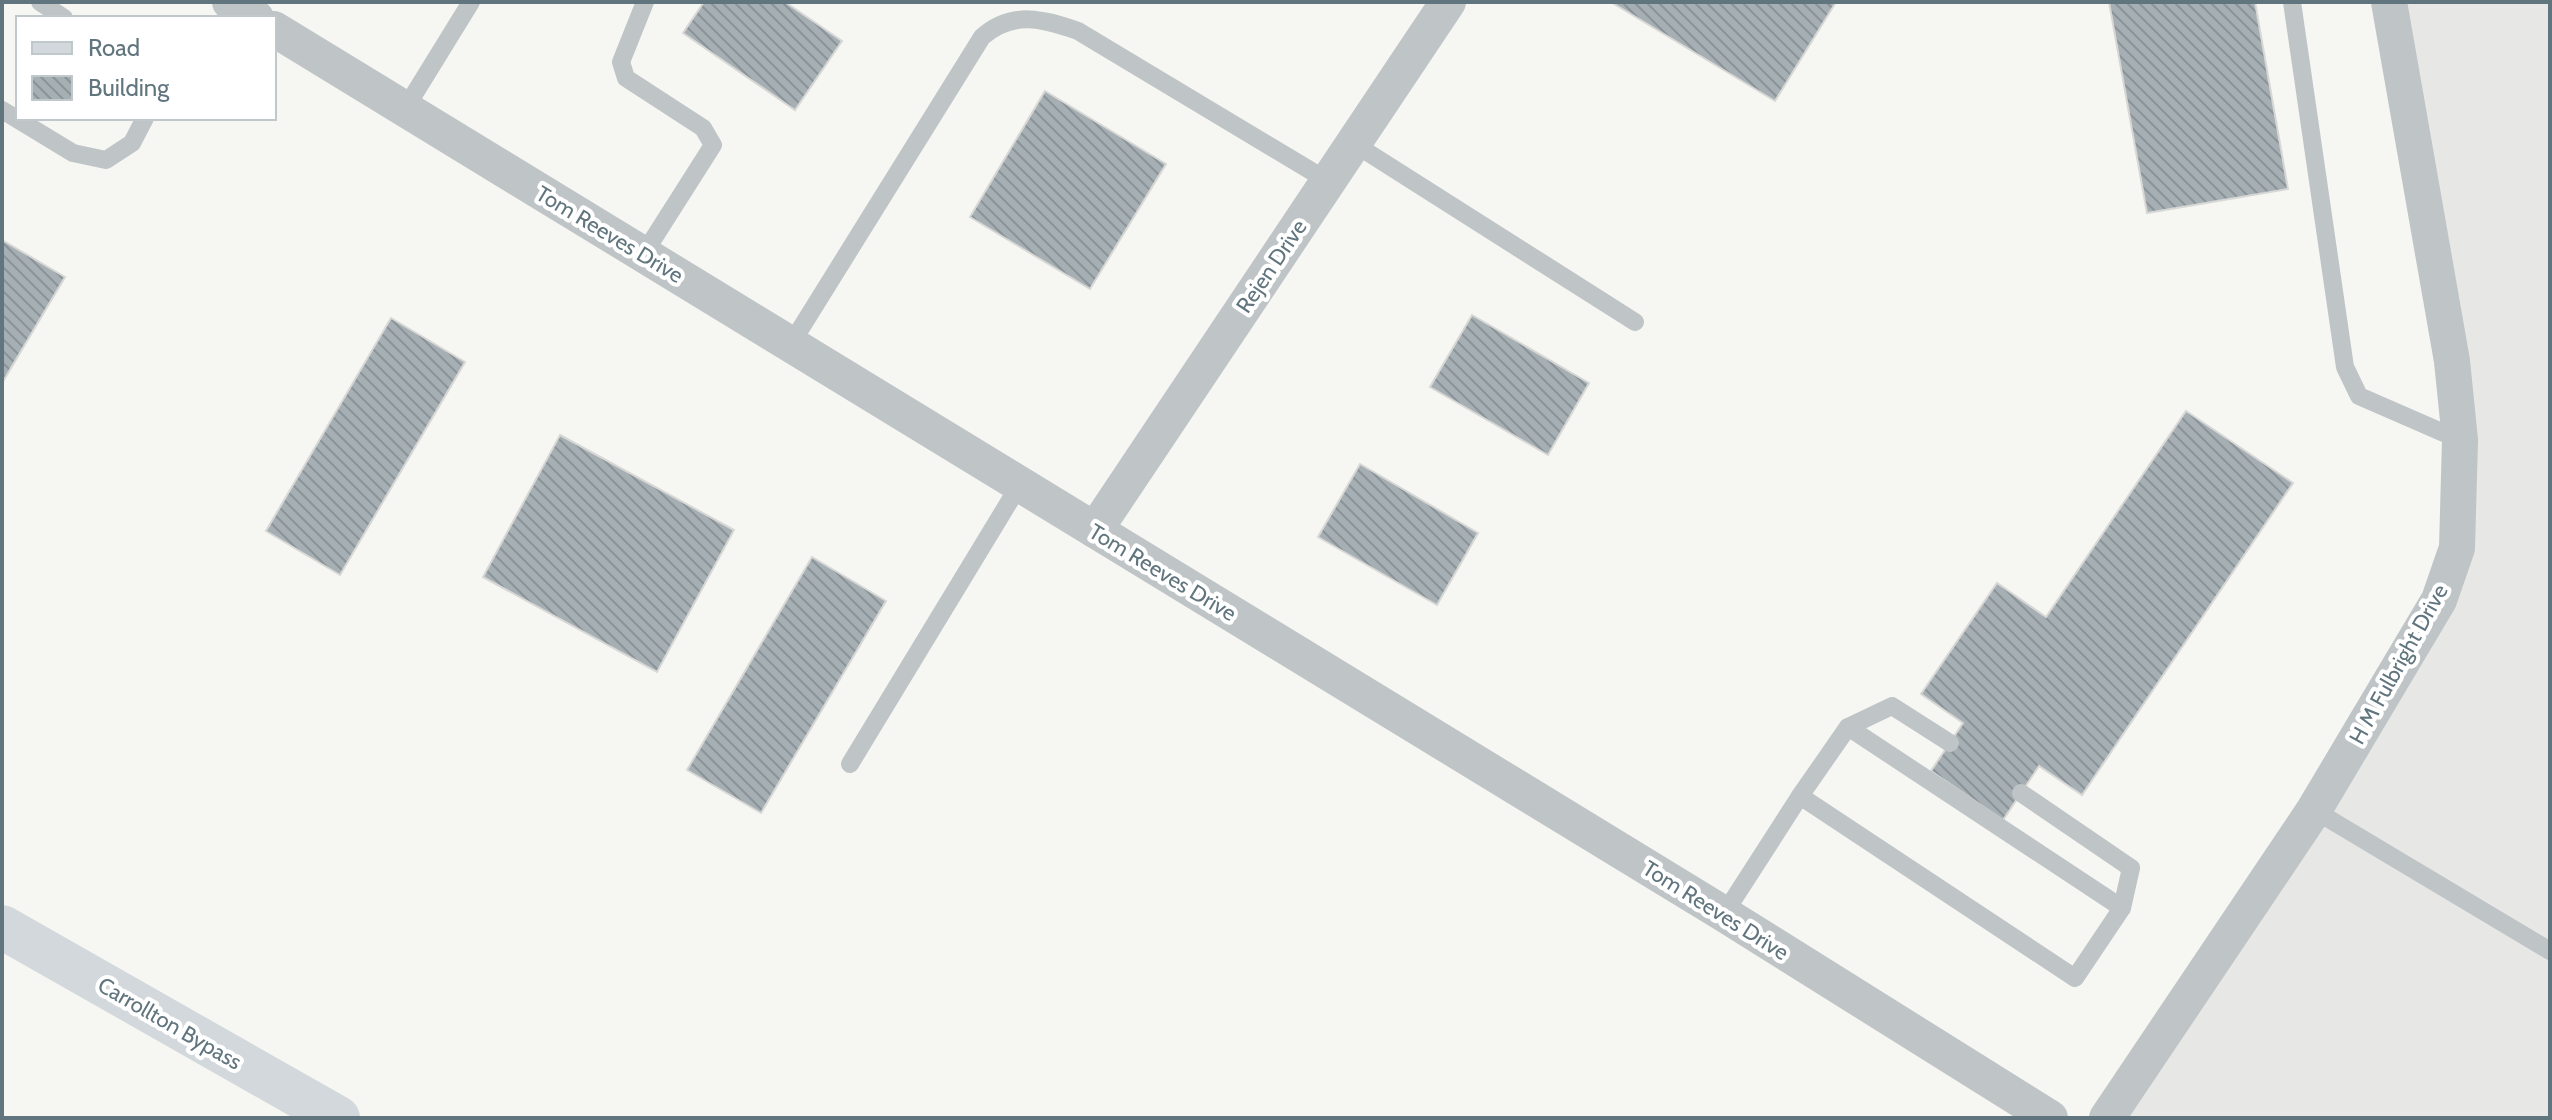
<svg xmlns="http://www.w3.org/2000/svg" width="2552" height="1120" viewBox="0 0 2552 1120" font-family="Cabin,sans-serif">
  <defs>
    <pattern id="building-back-hatch" width="6" height="6" patternUnits="userSpaceOnUse" patternTransform="scale(2)"><rect width="6" height="6" fill="#a5afb4"/><path d="M-1 5l2 2M0 0l6 6M5-1l2 2" fill="none" stroke="#8a9398"/></pattern>
  </defs>
  <rect width="100%" height="100%" fill="#f6f6f2"/>
  <path fill="#e7e7e6" d="M2389,2H2550V1118H2107L2457,548Z"/>
  <g fill="url(#building-back-hatch)" stroke="#d7d7d5" stroke-width="2">
    <path d="M704,2H785L842,41L795,110L683,33Z"/>
    <path d="M1611,2H1836L1775,101Z"/>
    <path d="M2109,2H2255L2288,189L2147,213Z"/>
    <path d="M1045,91L1166,164L1090,289L970,217Z"/>
    <path d="M2,240L65,277L2,383Z"/>
    <path d="M1472,315L1589,383L1548,455L1430,387Z"/>
    <path d="M391,318L465,362L340,575L266,531Z"/>
    <path d="M2186,411L2293,483L2082,795L2039,766L2003,820L1931,771L1963,723L1921,694L1997,583L2046,617Z"/>
    <path d="M560,435L734,530L657,672L483,577Z"/>
    <path d="M1360,464L1478,533L1437,605L1318,537Z"/>
    <path d="M812,557L886,601L761,813L687,770Z"/>
  </g>
  <g fill="none" stroke-linecap="round" stroke-linejoin="round">
    <g stroke="#bfc4c7" stroke-width="18">
      <path d="M40,2L64,18"/>
      <path d="M2292,2L2345,367L2359,396L2460,440"/>
      <path d="M405,109L471,2"/>
      <path d="M2,110L73,153L106,160L132,143L145,118"/>
      <path d="M1353,143L1635,322"/>
      <path d="M643,255L713,145L703,128L626,78L621,62L645,2"/>
      <path d="M791,344L982,37C1013,10 1043,19 1078,31L1328,181"/>
      <path d="M1848,727L2122,908"/>
      <path d="M850,764L1020,484"/>
      <path d="M1800,796L1848,727L1892,706L1950,743"/>
      <path d="M2314,810L2550,951"/>
      <path d="M1724,914L1800,796L2075,978L2122,908L2131,868L2021,793"/>
    </g>
    <g stroke="#bfc4c7" stroke-width="36">
      <path d="M230,2L256,18"/>
      <path d="M274,29L1724,914L2050,1118"/>
      <path d="M1095,530L1448,2"/>
      <path d="M2107,1118L2314,810L2439,600L2457,548L2460,440L2452,361L2389,2"/>
    </g>
    <path stroke="#d2d8db" stroke-width="44" d="M2,927L338,1118"/>
  </g>
  <g text-anchor="middle" stroke-width="8" stroke-linejoin="round" paint-order="stroke">
    <g font-size="22" fill="#61757e" stroke="#fff">
      <text transform="translate(610 234) rotate(31)" y="8">Tom Reeves Drive</text>
      <text transform="translate(1271 266) rotate(-56)" y="8">Rejen Drive</text>
      <text transform="translate(1163 572) rotate(31)" y="8">Tom Reeves Drive</text>
      <text transform="translate(2398 664) rotate(-61)" y="8">H M Fulbright Drive</text>
      <text transform="translate(1716 910) rotate(32)" y="8">Tom Reeves Drive</text>
      <text transform="translate(170 1023) rotate(30)" y="8">Carrollton Bypass</text>
    </g>
  </g>
  <rect width="2552" height="1120" fill="none" stroke="#61757e" stroke-width="8"/>
  <rect x="16" y="16" width="260" height="104" fill="#ffffff" stroke="#c0c8cb" stroke-width="2"/>
  <rect x="32" y="42" width="40" height="12" fill="#d2d8db" stroke="#c0c8cb" stroke-width="2"/>
  <text x="88" y="56" font-size="24" fill="#61757e">Road</text>
  <rect x="32" y="76" width="40" height="24" fill="url(#building-back-hatch)" stroke="#c0c8cb" stroke-width="2"/>
  <text x="88" y="96" font-size="24" fill="#61757e">Building</text>
</svg>
